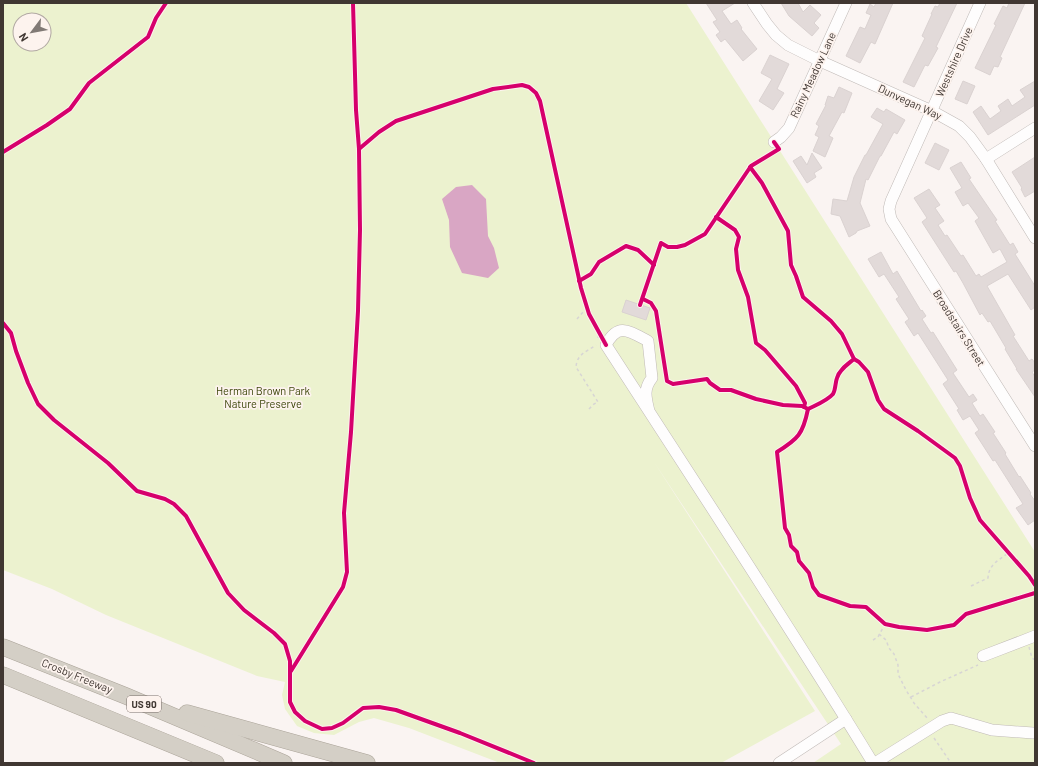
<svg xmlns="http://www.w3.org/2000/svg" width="1038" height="766" viewBox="0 0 1038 766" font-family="Barlow,sans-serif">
  <rect width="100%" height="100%" fill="#faf4f2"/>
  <path fill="#ecf2cf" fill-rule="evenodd" d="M3,3H686L1035,552V763H813L841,744L654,462L815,711L721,763H500L409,728L374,718L359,722L334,735L314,733L297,726L285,709L282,695L285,682L257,676L106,615L52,589L3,570ZM20,20H44V44H20Z"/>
  <path fill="#d9a6c4" d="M472,185L486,199L488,236L494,248L499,268L488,278L462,273L450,247L449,220L442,199L456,187Z"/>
  <g fill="#e2dad9" stroke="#dad2d1">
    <path d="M706,3H735L722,11L731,24L737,20L742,28L741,29L757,49L743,61L725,39L721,42L716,35L720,32L713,22L717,20Z"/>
    <path d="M781,3H798L803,12L810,5L821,15L814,23L819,28L812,36L789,16Z"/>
    <path d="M876,3H893L875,44L871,42L860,63L846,56L860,27L865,29L871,15L866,13L870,4L874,7Z"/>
    <path d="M940,3H957L936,47L938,48L928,66L925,65L914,87L903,82L925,38L922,36L932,14H931L935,6L938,7Z"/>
    <path d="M1009,3H1025L1000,57L1002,58L998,67L994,66L990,75L975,68L996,25L994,24L1003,6L1007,8Z"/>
    <path d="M770,55L789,64L777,89L784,93L773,110L759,101L772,79L761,73Z"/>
    <path d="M963,81L975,86L967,104L955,99Z"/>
    <path d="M1035,81V105L988,135L973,112L981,106L990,119L1001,111L998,106L1008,99L1012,106L1025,97L1020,90Z"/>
    <path d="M839,87L852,93L844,113L842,112L829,136L833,138L825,157L813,151L819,137L815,135L819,126L816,124L826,105H825L828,96L834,98Z"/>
    <path d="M877,108L884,112L886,109L905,120L897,134L894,132L881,156H880L868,180L866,179L860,203L870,226L857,231L856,233L849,237L840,216L831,214L833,199L847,201L854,177L865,155H866L883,124L871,117Z"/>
    <path d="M935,143L949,150L939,170L925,163Z"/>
    <path d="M812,153L822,168L814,173L816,177L807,183L793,161L801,156L807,165Z"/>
    <path d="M1035,157V191L1025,197L1021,189L1022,188L1012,172Z"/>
    <path d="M961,162L971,178L969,179L997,220L995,221L1010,245L1013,243L1018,252L1015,254L1035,286V307L1031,310L1008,274L987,286L1015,335L1013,336L1029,361L1032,359L1035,363V370L1032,372L1035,377V397L1016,369H1017L1005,349L1006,348L990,321L988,322L982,313L980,315L963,283L956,271L954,272L922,222L927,218L914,198L929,189L940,205L935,208L944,221L938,225L945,236L947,235L961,256L963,255L976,276L979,274L981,277L1007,262L1000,249L993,253L975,221L979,218L968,203L963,206L955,192L962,188L950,168Z"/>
    <path d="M881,252L893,274L897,271L921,311L922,310L926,316L922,319L931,333L933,332L957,370L953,373L969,397L973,394L977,400L972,403L980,416L983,414L995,432L993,433L1006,453L1005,454L1019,477L1020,476L1031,493L1030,494L1035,501V520L1028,525L1016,508L1023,504L995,460L993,461L975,433L979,430L970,416L963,420L957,410L959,409L943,384L948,380L918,333L914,336L905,322L909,319L896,299L899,297L884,274L879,277L868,259Z"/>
    <path d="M626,300L650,308L646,320L622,312Z"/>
  </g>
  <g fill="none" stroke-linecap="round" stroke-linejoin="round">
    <g stroke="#c0bab7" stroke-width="12">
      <g id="minor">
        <path d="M753,3L767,24L776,35L788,45L820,61L932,111L959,126L970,137L986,159L1035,238"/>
        <path d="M980,3L891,201L889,209L891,219L1035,446"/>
        <path d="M774,142L781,137L789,128L846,3"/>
        <path d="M986,159L1035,128"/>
        <path d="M649,411C646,398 643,389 652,378L648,341C629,331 618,322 606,345C696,484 787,622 873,763"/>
        <path d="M983,656L1035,636"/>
        <path d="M779,763L846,719"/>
        <path d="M875,763L942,721L951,718L992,730L1033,733"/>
      </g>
    </g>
    <g stroke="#aaa398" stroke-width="17">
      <g id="highway">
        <path d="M3,647L126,696L284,763"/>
        <path d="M3,675L216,763"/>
        <path d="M187,713L367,763"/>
      </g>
    </g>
    <g stroke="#d7d5d4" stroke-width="1.5" stroke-dasharray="3 3" stroke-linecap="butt">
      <path d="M577,319L583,312L588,310"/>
      <path d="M598,338L599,333"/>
      <path d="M589,409L594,404L598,402L576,367C577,354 586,352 596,345"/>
      <path d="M971,586L988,578C989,564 998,561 1008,553"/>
      <path d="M879,634L886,640L889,648L894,654L898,665V674L906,690L914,703L928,719"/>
      <path d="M873,640L878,637L885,624"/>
      <path d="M1029,647L1032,658L1035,660"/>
      <path d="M911,697L940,682L978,665"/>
      <path d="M934,738L951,763"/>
    </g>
    <use href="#minor" stroke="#fefdfd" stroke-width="11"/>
    <use href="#highway" stroke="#d4cfc6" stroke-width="16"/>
    <g stroke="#fdf3ee" stroke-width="6">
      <g id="cycleway">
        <path d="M359,149L379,132L396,121L493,89L522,85L529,87L536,93L540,101L581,288L589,314L606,345"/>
        <path d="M3,152L47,125L70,109L89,83L148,37L156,18L166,3"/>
        <path d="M750,167L762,183L788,231L791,265L796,276L803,297L831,321L842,334L854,359L859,362L868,372L878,400L884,409L918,431L955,458L960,466L970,498L980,520L1029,576L1035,585"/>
        <path d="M716,217L735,230L739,237L736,249L738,270L748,297L756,343L765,350L796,386L805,403L804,407"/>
        <path d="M579,281L591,274L599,262L626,246L638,250L654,265"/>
        <path d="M643,299L651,303L656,311L667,381L673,384L707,379L710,383L720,390H731L756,399L783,405L802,406L808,409"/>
        <path d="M640,305L661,243L668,247H677L685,245L705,234L751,166L779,149L774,142"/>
        <path d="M3,323L11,333L16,351L28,383L38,404L54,420L108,463L137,491L165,499L174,504L186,516L228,593L244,610L274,633L285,644L290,661V702L295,712L305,721L322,729L332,728L343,723L363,708L379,707L396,710L460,733L534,763"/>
        <path d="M854,359C848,364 839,370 837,378C835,383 836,389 833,394C827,401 816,405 808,409C803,434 798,439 777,452L785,528L789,535L791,546L797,552L799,561L809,573L813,587L819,595L850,606L866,607L885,624L899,627L927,630L954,625L966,614L1035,593"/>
        <path d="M291,671L343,587L347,572L344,513L351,432L358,311L360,230L359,149L356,110L353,3"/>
      </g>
    </g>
    <use href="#cycleway" stroke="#d6006c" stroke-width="4"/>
  </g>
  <g text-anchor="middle" stroke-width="3.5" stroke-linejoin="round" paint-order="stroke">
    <rect fill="#fdf3ee" stroke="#796f6a" stroke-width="1" x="127" y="696" width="34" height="16" rx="3"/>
    <g font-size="10" font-weight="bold" fill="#403732">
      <text x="144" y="708">US 90</text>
    </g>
    <g font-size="11" fill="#403732" stroke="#fdf3ee">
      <text transform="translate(954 62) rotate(-66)" y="4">Westshire Drive</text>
      <text transform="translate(813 75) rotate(-65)" y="4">Rainy Meadow Lane</text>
      <text transform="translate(910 102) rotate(25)" y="4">Dunvegan Way</text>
      <text transform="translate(959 328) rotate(58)" y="4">Broadstairs Street</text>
      <text transform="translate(77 676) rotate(22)" y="4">Crosby Freeway</text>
    </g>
    <g font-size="11" fill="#3b4508" stroke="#fdf3ee">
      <text x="263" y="395">Herman Brown Park<tspan x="263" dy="13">Nature Preserve</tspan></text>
    </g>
  </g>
  <rect width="1038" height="766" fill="none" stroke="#403732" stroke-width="8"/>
  <g transform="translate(32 32) rotate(238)"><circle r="19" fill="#fdf3ee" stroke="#b1a8a3"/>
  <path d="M0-3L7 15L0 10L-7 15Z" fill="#817975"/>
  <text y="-6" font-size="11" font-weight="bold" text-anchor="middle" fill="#403732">N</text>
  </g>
</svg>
